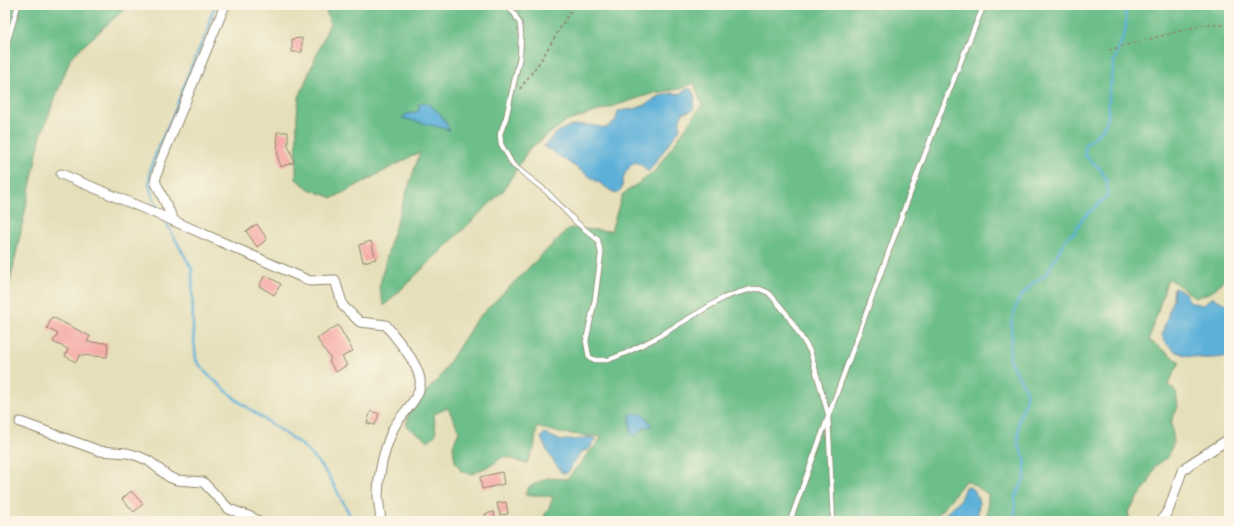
<svg xmlns="http://www.w3.org/2000/svg" width="1234" height="526" viewBox="0 0 1234 526" font-family="'Architects Daughter',sans-serif">
  <rect width="100%" height="100%" fill="#fcf5e5"/>
  <filter id="ink" filterUnits="userSpaceOnUse"><feTurbulence type="fractalNoise" baseFrequency=".025" numOctaves="2"/><feDisplacementMap in="SourceGraphic" scale="8" xChannelSelector="R" yChannelSelector="G"/><feConvolveMatrix kernelMatrix="1 2 1 2 8 2 1 2 1" color-interpolation-filters="sRGB"/></filter>
  <filter id="wash" filterUnits="userSpaceOnUse"><feTurbulence type="fractalNoise" baseFrequency=".012" numOctaves="4" result="noise"/><feDisplacementMap in="SourceGraphic" scale="16" xChannelSelector="R" yChannelSelector="G"/><feGaussianBlur stdDeviation="0.9" result="paint"/><feColorMatrix in="noise" values="0 0 0 0 0 0 0 0 0 0 0 0 0 0 0 0 0 1.4 0 .05"/><feComposite in="paint" operator="in"/></filter>
  <g filter="url(#wash)">
    <rect width="100%" height="100%" fill="#e5dfba"/>
    <g fill="#6cbe8a" stroke="#547454">
      <path d="M5,5H129L71,57L41,135L5,307Z"/>
      <path d="M324,5H1229V275H1228L1213,291L1196,298L1168,278L1149,340L1180,362L1168,384L1176,392L1178,407L1171,422L1174,442L1167,458L1155,466L1148,484L1128,512L1130,521H987L988,494L966,480L933,521H541L549,508L553,497L541,495H525L529,487L547,478L567,479L602,437L560,433L537,427L534,449L526,464L504,456L495,463L472,474L461,471L455,461L453,446L459,431L448,408L434,414L436,434L429,441L406,426L410,409L440,377L476,320L569,228L611,231L622,195L654,172L702,105L694,83L679,89L654,93L565,122L529,149L503,191L384,306L379,288L392,236L420,152L333,198L309,189L296,179L297,114L299,97L330,23Z"/>
    </g>
    <g fill="#5db1d9" stroke="#4c6e7c">
      <path d="M686,89H691L695,97L693,110L683,113L680,119V129L648,172L643,166L635,162C626,168 622,178 622,188L616,194L544,146C550,140 556,132 563,129C576,122 592,125 606,128L616,120L618,111L634,109L645,105L660,96L672,93L680,94Z"/>
      <path d="M422,102C428,103 437,110 441,115C445,120 446,125 450,130L402,118L407,114L416,112L419,110V105Z"/>
      <path d="M1174,287L1185,293L1190,302L1203,305L1212,297L1224,303L1229,304V356C1210,360 1180,360 1166,343C1164,341 1163,338 1162,335L1173,298Z"/>
      <path d="M635,413L643,414L651,423V426L645,427L635,436H632L630,428V414Z"/>
      <path d="M545,433L561,441L570,439L576,440L588,437L597,439L592,444L589,450L583,451L572,464L571,468L567,473H562C553,461 546,451 541,437Z"/>
      <path d="M968,486L975,491L979,503L977,521H938L960,500L965,487Z"/>
    </g>
    <g fill="none" stroke-linecap="round" stroke-linejoin="round">
      <g stroke="#5db1d9" stroke-width="2.5">
        <path d="M160,211L155,203L149,185L150,171L158,148L174,113L190,70L209,27V22L215,5"/>
        <path d="M165,221L192,269L193,328L196,360L206,373L238,401L303,446L317,461L329,476L353,521"/>
        <path d="M1015,521V498L1025,477V459L1018,444L1019,418L1026,401V390L1010,361V346L1012,336L1011,324L1018,300L1033,283L1044,276L1049,270L1066,238L1075,232L1082,219L1107,196V182L1100,169L1085,156V145L1103,129L1108,118L1109,95L1114,62L1126,28L1125,5"/>
      </g>
    </g>
    <g id="blocks">
      <g fill="#f5aba8">
        <path d="M302,38V52H292V39Z"/>
        <path d="M277,132H288V145L294,162L281,167L278,158Z"/>
        <path d="M257,224L267,239L257,247L246,231Z"/>
        <path d="M371,241L376,259L363,262L359,245Z"/>
        <path d="M265,275L281,284L274,295L259,286Z"/>
        <path d="M52,317L90,336L87,342L108,343L107,357L80,355L76,362L65,356L68,349L53,342L58,334L47,328Z"/>
        <path d="M338,325L353,351L342,357L347,365L336,372L329,361L331,359L317,339Z"/>
        <path d="M371,411L379,414L375,425L367,423Z"/>
        <path d="M502,472L504,484L482,489L480,477Z"/>
        <path d="M131,491L143,504L134,512L122,499Z"/>
        <path d="M506,502L508,514L500,515L497,503Z"/>
        <path d="M494,512L495,521H487L485,514Z"/>
      </g>
    </g>
  </g>
  <g filter="url(#ink)">
    <use href="#blocks" fill-opacity="0" stroke="#90846c" stroke-width="1"/>
    <g fill="none" stroke-linecap="round" stroke-linejoin="round">
      <g stroke="#90846c" stroke-width="6">
        <g id="lane">
          <path d="M505,5L514,13L520,24L521,36L520,56L506,118L500,134L501,144L513,165L546,191L577,223L598,240L601,254L595,299L586,341L589,357L595,360H608L626,353L654,339L723,298L737,293L752,289H760L769,293L786,313L810,351L828,414L833,521"/>
          <path d="M5,45L7,43L18,5"/>
          <path d="M790,521C823,430 856,339 890,248C920,166 950,85 984,5"/>
        </g>
      </g>
      <g stroke="#90846c" stroke-width="11">
        <g id="street">
          <path d="M61,174L174,221L310,281L335,280L343,306L360,322L386,325C398,341 416,360 420,379C423,398 400,414 393,429C384,450 378,474 378,497C379,505 380,513 381,521"/>
          <path d="M174,221L155,181L160,163L225,5"/>
          <path d="M20,422L100,451L127,453L138,456L149,461L169,477L177,480L203,482L229,509L251,517L258,521"/>
          <path d="M1161,521L1169,509L1182,471L1190,464L1229,439"/>
        </g>
      </g>
      <g stroke="#90846c" stroke-width="1.5" stroke-dasharray="3 3" stroke-linecap="butt">
        <path d="M1109,50L1202,25H1229"/>
        <path d="M520,89L541,60L574,5"/>
      </g>
      <use href="#lane" stroke="#fff" stroke-width="4.5"/>
      <use href="#street" stroke="#fff" stroke-width="9"/>
    </g>
  </g>
  <rect width="1234" height="526" fill="none" stroke="#fcf5e5" stroke-width="20"/>
</svg>
